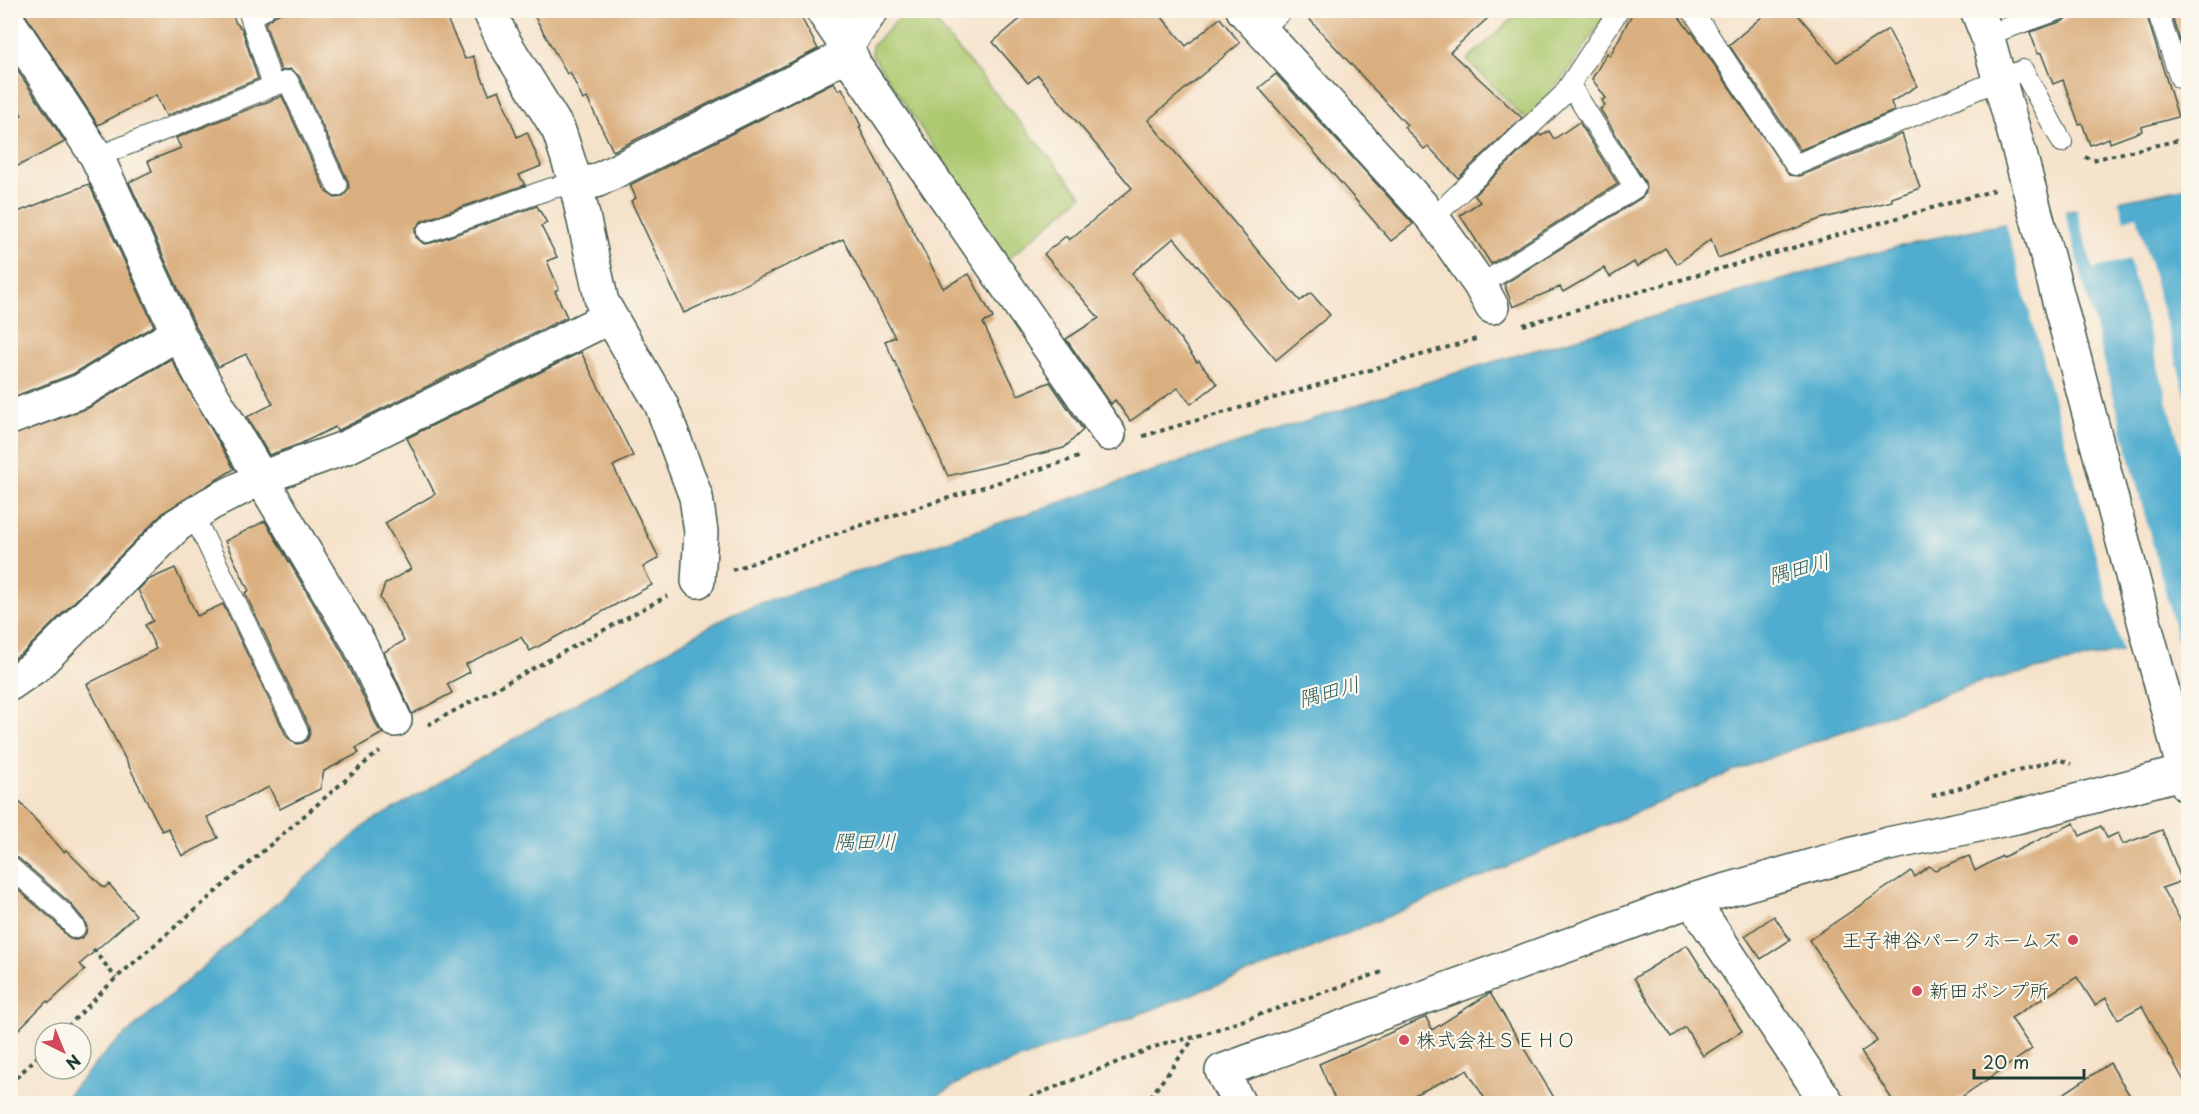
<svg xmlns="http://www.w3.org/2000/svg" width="2199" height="1114" viewBox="0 0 2199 1114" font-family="'Playpen Sans','Klee One',sans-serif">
  <rect width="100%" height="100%" fill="#fbf7ec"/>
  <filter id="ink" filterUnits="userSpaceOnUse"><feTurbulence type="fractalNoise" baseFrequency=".0167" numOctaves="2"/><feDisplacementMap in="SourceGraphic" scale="12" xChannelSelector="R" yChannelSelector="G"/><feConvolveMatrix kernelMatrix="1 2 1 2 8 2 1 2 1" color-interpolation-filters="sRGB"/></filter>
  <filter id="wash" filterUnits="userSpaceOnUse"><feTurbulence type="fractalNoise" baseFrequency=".008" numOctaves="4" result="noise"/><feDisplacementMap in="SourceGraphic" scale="24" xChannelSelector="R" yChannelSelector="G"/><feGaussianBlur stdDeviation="1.35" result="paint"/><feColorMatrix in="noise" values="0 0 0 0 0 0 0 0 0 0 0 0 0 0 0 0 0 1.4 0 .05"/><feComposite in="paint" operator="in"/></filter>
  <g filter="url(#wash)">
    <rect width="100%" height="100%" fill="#f5e2ca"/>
    <g fill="#acc86e" stroke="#668251" stroke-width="1.5">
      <path d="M908,10L926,11L1082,196L1008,259L872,55V46Z"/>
      <path d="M1521,11H1608L1571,68L1526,120L1467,60Z"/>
    </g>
    <path fill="#51adcf" stroke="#387582" stroke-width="1.5" d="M2188,187V636L1977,683L1739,769L1291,957L962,1081L926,1103L59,1104L108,1050L367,824L731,614L1165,467L1465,370L1919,241Z"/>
    <g fill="#f5e2ca">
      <path d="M2118,198L2124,220L2137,216L2188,404V476L2129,259L2093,269L2076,206Z"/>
      <path d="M2064,209L2178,641L2123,654L2005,221Z"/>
    </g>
    <g id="blocks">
      <g fill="#daaf7f">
        <path d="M22,10H230L236,23L242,29L258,79L166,116L156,95L98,125Z"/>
        <path d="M287,10H443L465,59L473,56L489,94L499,90L517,137L527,132L541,166L519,175L525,185L422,221L415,229L416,237L424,244L431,243L537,206L547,223L541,226L557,257L547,261L559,289L555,291L567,317L339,430L337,431L335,427L300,444L269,455L247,417L273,404L246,354L218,367L195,325L129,182L152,171L148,161L181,148L176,138L282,96L326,192L335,198L342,197L346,193L349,188L348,181L299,76L290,69L281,71L265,23L274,16Z"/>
        <path d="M531,10H793L803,21L818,49L613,151L587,98L583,100L570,72L567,74Z"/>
        <path d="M1031,10H1156L1186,46L1220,18L1240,43L1148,120L1300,301L1311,293L1330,315L1276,360L1174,238L1132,273L1197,362L1199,361L1217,384L1191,404L1178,388L1130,421L1115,400L1111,404L1066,339L1099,318L1044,254L1066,236L1069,240L1132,188L1038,75L1028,83L993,42Z"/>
        <path d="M1301,10H1497L1450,52L1522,118L1458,178L1428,146L1424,149L1404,127L1407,125Z"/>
        <path d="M1634,10H1674L1691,33L1692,32L1789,175L1800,176L1902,134L1920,188L1892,198V201L1820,219L1718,258L1711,239L1677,264L1665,248L1637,267L1634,262L1610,277L1604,268L1563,292L1560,287L1513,307L1504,284L1641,198L1646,193L1645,182L1600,109L1605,106L1602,100L1606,98L1592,79L1607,53L1610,56Z"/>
        <path d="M1770,10H1794L1837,62L1888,29L1917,86L1891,102L1894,111L1800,150L1729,45Z"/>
        <path d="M2070,10H2145L2178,117L2141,127L2142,131L2110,143L2109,138L2090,145L2082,123L2079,124L2063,80L2053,84L2041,53L2038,54L2030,32L2063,21L2067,17Z"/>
        <path d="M2170,10H2188V66Z"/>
        <path d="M10,59L65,142L10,170V122L22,115L10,96Z"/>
        <path d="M1276,74L1406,216L1413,224L1391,241L1259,88Z"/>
        <path d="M834,82L838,90L842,88L861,126L859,127L943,288L969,274L993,318L983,323L1018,395L1050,382L1083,430L1064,448L948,476L885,341L895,337L843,239L684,313L631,201L636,198L630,185Z"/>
        <path d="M1579,122L1618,184L1491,264L1460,215L1480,202L1474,195L1539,134L1541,136L1549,131L1554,139Z"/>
        <path d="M89,184L154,326L73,374L10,398V215Z"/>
        <path d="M581,352L633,456L613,466L659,558L643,567L652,585L530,651L521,637L466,664L470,672L447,684L452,693L412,714L384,652L404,641L380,598L385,584L411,569L385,523L435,494L407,438Z"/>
        <path d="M171,359L234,469L164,512L24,652L10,661V436L88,408Z"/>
        <path d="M265,521L342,652L378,728L383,733L356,748L359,753L324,771L320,789L280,809L269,787L207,817L218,838L182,856L168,828L162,831L87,684L156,649L145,625L153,621L138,590L148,580L175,568L197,616L223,604L287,737L297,744L303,743L308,739L310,733L309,727L245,593L249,591L225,541Z"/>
        <path d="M10,791L64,852L66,850L104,888L109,884L136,915L80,964L85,970L49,1003L47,1001L10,1038V883L53,920L70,939L76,940L82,938L86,933L87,927L84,920L70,903L18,858L10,855Z"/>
        <path d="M2074,823L2080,836L2101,826L2107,838L2118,833L2123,844L2162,830L2182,881L2162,888L2188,934V1088L2142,1006L2118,1019L2106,998L2095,1005L2077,977L2011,1018L2032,1049L1951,1104H1895L1861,1052L1877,1041L1809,940L1911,871L1915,877L1929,866L1935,870L1969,856L1975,871L2002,856L2003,857Z"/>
        <path d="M1774,916L1790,940L1761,959L1745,936Z"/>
        <path d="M1687,945L1742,1031L1703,1056L1685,1027L1671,1037L1634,978Z"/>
        <path d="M1490,993L1558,1104H1488L1467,1070L1395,1104H1337L1319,1064L1426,1017L1432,1030Z"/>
        <path d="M2110,1063L2135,1104H2048Z"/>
      </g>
    </g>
  </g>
  <g filter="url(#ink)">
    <use href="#blocks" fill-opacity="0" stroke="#3f564a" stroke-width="1.5"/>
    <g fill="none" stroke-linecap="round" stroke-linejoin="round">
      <g stroke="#3f564a" stroke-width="22">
        <g id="service">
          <path d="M1692,10L1795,165L2023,70L2062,142"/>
          <path d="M2157,10L2180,78"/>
          <path d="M1261,30L1283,10"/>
          <path d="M1987,35L2058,10"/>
          <path d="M273,86L288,81L337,186"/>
          <path d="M97,157L273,86L250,16L264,10"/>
          <path d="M1433,218L1563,95L1619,10"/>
          <path d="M427,232L552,188L576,184"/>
          <path d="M1480,285L1635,188L1570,85"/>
          <path d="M193,514L298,732"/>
          <path d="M10,867L62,912L75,928"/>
        </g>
      </g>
      <g stroke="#3f564a" stroke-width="36">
        <g id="minor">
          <path d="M489,10L503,40L559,131L576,184L602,302L661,404L696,497L701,532L698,581"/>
          <path d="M822,10L847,47L855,66L1109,434"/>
          <path d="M1243,10L1433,218L1480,285L1492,307"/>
          <path d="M10,24L97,157L178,333L206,385L359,643L395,720"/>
          <path d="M576,184L596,181L837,60L872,10"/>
          <path d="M10,418L81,391L178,333"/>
          <path d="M10,684L36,666L177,525L210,504L261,478L347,447L610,317"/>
          <path d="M1692,900L1828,1104"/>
          <path d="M1239,1104L1222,1071L1692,900L1888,844L2016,817L2188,771"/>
        </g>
      </g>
      <g stroke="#3f564a" stroke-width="36">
        <path id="tertiary" d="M1977,10L1987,35L2020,154L2188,786"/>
      </g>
      <g stroke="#3f564a" stroke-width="4" stroke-dasharray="4.5 4.5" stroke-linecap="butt">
        <path d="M2085,157L2092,160L2188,138"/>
        <path d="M1523,325L1995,190"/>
        <path d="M1143,436L1476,339"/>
        <path d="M732,570L856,527L1082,456"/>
        <path d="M428,725L667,596"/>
        <path d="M1932,796L2059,759L2071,764"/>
        <path d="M93,949L116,978"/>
        <path d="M61,1033L116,978L371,758L380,752"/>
        <path d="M10,1084L45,1049"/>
        <path d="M1013,1104L1165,1043L1195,1037L1382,972"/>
        <path d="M1145,1104L1194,1038"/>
        <path d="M1180,1104L1196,1096"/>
      </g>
      <use href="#service" stroke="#fff" stroke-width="20"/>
      <use href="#minor" stroke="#fff" stroke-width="33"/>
      <use href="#tertiary" stroke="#fff" stroke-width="33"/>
    </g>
  </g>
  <g fill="#d1495b" stroke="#fbf7ec" stroke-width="2">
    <circle cx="2073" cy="940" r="6"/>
    <circle cx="1917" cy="991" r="6"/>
    <circle cx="1404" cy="1040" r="6"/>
  </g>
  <g text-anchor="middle" stroke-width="4.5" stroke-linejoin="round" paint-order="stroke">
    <g font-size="20" fill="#1f3d34" stroke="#fbf7ec" text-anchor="start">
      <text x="2061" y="947" text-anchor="end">王子神谷パークホームズ</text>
      <text x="1929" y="998">新田ポンプ所</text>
      <text x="1416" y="1047">株式会社ＳＥＨＯ</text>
    </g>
    <g font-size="21" font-style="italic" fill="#2e5f62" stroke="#fbf7ec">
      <text transform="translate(1799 569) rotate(-15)" y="7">隅田川</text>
      <text transform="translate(1329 692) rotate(-15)" y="7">隅田川</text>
      <text x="865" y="849">隅田川</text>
    </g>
  </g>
  <rect width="2199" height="1114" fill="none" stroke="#fbf7ec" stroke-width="36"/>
  <g transform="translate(63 1051) rotate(137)"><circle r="28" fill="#fbf7ec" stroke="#a3ada2" stroke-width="1.5"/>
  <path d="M0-4.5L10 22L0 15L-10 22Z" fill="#d1495b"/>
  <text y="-9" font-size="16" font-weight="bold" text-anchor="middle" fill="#1f3d34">N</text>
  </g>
  <path d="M1974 1069v9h110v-9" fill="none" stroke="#1f3d34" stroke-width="3"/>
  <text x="1983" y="1069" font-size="18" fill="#1f3d34" stroke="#fbf7ec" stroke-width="4.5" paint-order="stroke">20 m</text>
</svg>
